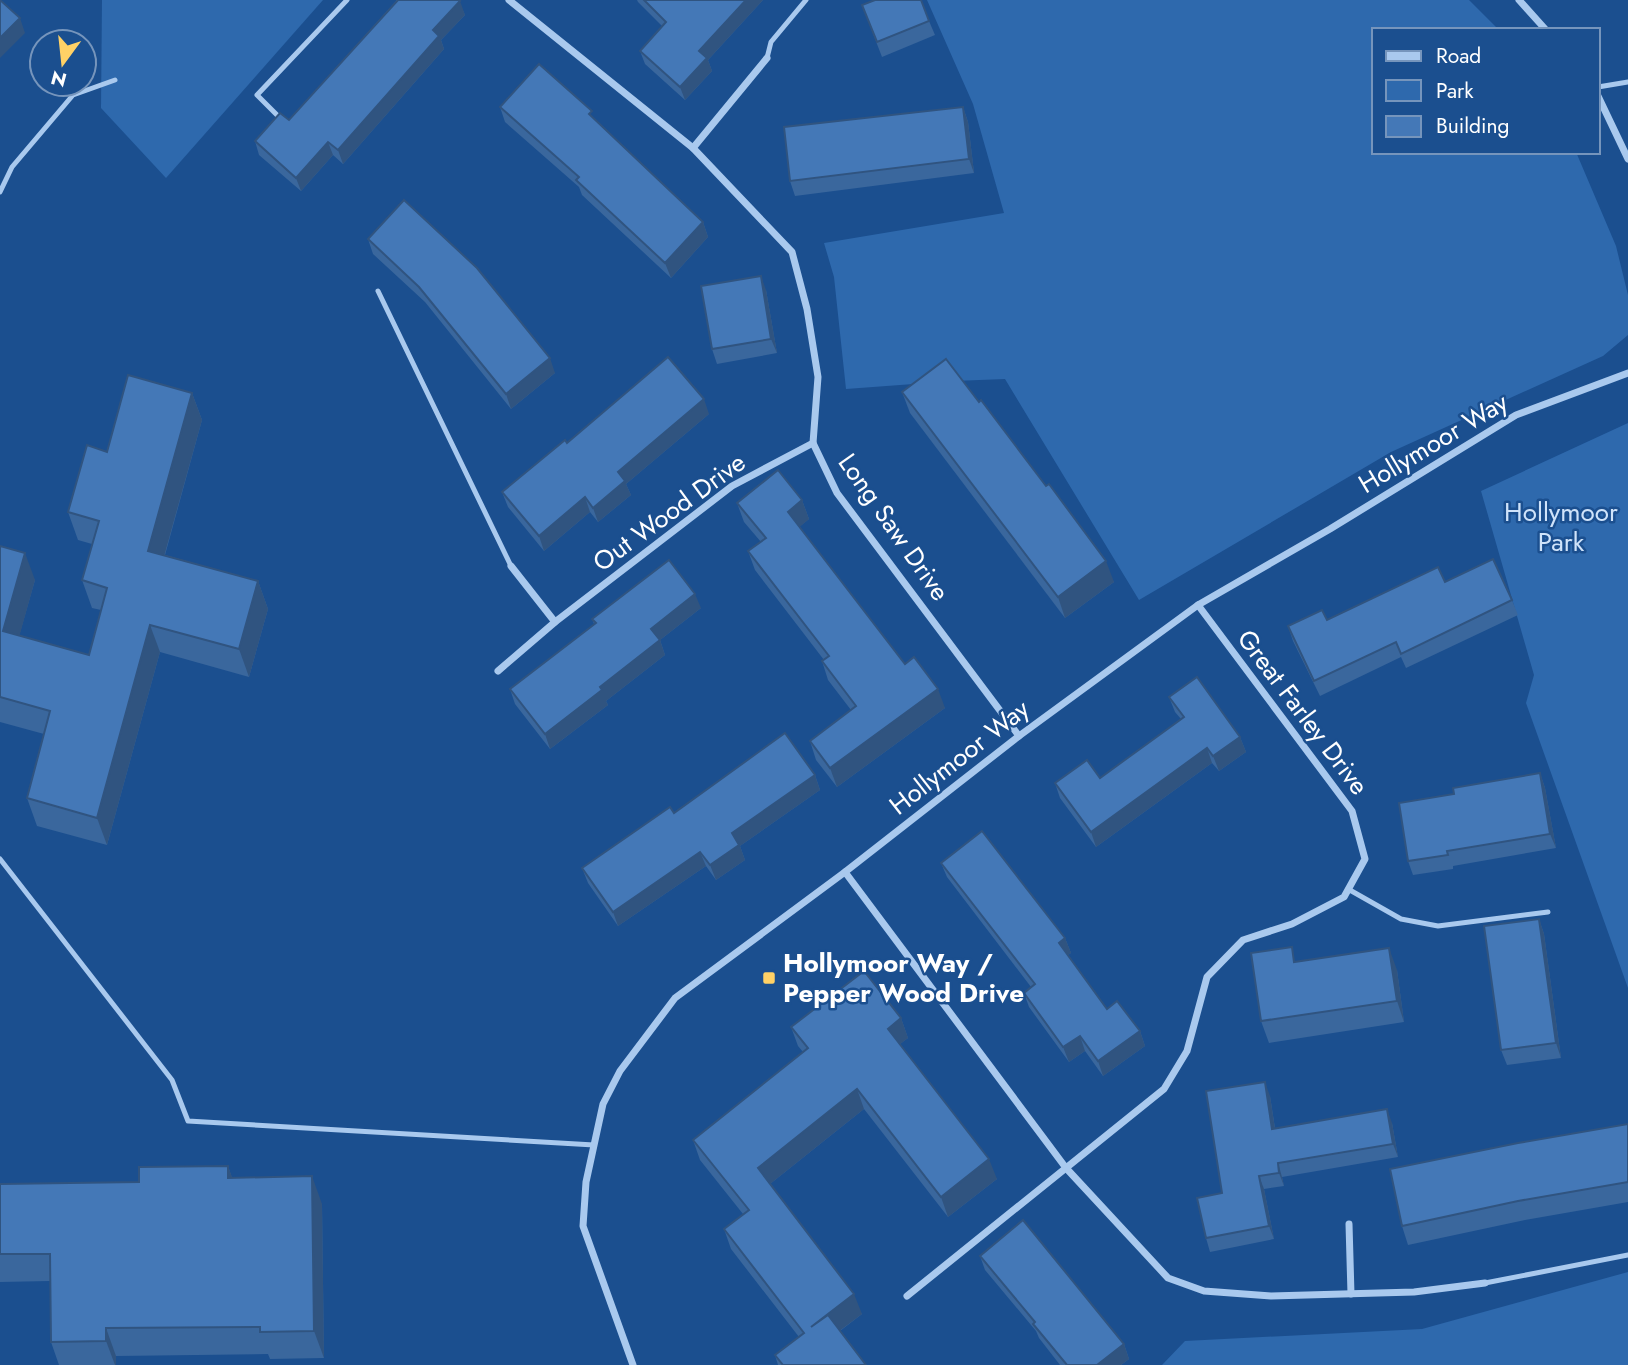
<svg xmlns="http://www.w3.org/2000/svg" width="1628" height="1365" viewBox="0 0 1628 1365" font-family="Jost,sans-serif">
  <rect width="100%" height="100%" fill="#1b4f8f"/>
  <g fill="#2e69ad">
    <path d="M102,0H323L166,178L101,108Z"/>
    <path d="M927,0H1469L1499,30H1374V152H1576L1616,246L1628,295V335L1603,356L1391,452L1139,600L1005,379L954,381L846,389L834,277L824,243L1004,213L973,104Z"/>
    <path d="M1628,423V988L1526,703L1534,675L1481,491Z"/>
    <path d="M1628,1272V1365H1162L1185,1341L1422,1329Z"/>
  </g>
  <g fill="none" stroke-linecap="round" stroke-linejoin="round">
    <g stroke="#a9c9ee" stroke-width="5">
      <path d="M767,58L771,42L806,0"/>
      <path d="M1598,87L1628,82"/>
      <path d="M277,115L257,95L347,0"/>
      <path d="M0,192L12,167L73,95L115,80"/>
      <path d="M378,291L511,566"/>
      <path d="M0,859L172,1080L188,1121L594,1145"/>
      <path d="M1348,889L1401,919L1438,926L1548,912"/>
      <path d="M1485,1283L1628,1255"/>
    </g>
    <g stroke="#a9c9ee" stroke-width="7">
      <path d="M509,0L693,148L792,252L807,309L818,377L813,443L837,493L1019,736"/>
      <path d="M1519,0L1546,30"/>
      <path d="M1598,96L1628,159"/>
      <path d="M693,148L767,58"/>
      <path d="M511,566L555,622"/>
      <path d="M498,671L555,622L732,486L813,443"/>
      <path d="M845,872L1066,1168L1168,1278L1204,1291L1271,1296L1414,1292L1485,1283"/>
      <path d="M1349,1224L1351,1294"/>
      <path d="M907,1296L1164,1089L1187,1051L1207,977L1243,940L1292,924L1344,897L1365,859L1352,811L1198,605"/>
      <path d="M633,1365L583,1226L586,1182L603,1104L620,1071L675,998L845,872L1019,736L1198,605L1330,529L1516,415L1628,373"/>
    </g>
  </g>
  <g fill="#3a679d">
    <path d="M396,0H458L465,15L441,40L444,49L343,164L333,155L301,191L259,155L255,141L289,120L396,1Z"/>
    <path d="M637,0H763L708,60L712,71L685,100L645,64L640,51L662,26L638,2Z"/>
    <path d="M862,5L929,21L935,35L882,57Z"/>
    <path d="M500,107L595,119L703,222L708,237L671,278L582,195L579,187L505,122Z"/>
    <path d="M963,107L968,122L974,173L795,196L790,181Z"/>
    <path d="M368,239L555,373L511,409L425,302L373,254Z"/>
    <path d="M766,290L777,353L717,364L712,349Z"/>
    <path d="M902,392L979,402L1046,486L1114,582L1065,618L910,413Z"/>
    <path d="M192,393L202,420L165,555L258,581L268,609L249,677L160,652L107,845L37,826L27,798L44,734L0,722V546L35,580L19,636L89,655L101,610L92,608L82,580L92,544L78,540L68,512L107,452Z"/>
    <path d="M709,414L626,484L631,495L598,522L590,512L544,551L508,507L502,492L567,443Z"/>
    <path d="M802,500L809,519L799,527L905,664L945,708L837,787L816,760L810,741L851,710L828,680L822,661L824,660L755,570L748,551L761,542L744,522L737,503Z"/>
    <path d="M1445,582L1512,600L1518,615L1406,668L1401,657L1320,696L1293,641L1288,626L1327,620Z"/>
    <path d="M701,608L660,640L665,655L606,701L608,705L550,749L515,704L510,689L594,624L592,619Z"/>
    <path d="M1169,697L1240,737L1246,752L1219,771L1212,763L1096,847L1060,798L1055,783L1100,778L1181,719L1175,712Z"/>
    <path d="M1540,773L1545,788L1556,848L1453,866V869L1413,875L1408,861L1454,794Z"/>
    <path d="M815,775L820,790L740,846L745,860L716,880L706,866L618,926L588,883L582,868L674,813Z"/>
    <path d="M941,863L1065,938L1071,953L1068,955L1107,1009L1140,1031L1145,1046L1103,1076L1085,1051L1069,1062L1029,1007L1024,993L1031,987L947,877Z"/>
    <path d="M1539,919L1544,934L1561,1058L1507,1065L1501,1050Z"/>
    <path d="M1297,961L1397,970L1404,1022L1269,1043L1261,1021Z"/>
    <path d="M901,1018L908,1038L900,1044L997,1179L948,1217L864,1109L770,1184L862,1314L840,1331L866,1365H778L775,1355L799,1337L731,1249L724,1229L743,1214L700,1160L693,1140L803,1052L798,1046L791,1027Z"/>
    <path d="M1270,1096L1275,1128L1392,1123L1398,1157L1282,1177L1284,1186L1264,1189L1274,1239L1210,1252L1206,1238L1222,1193Z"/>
    <path d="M1628,1124V1202L1525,1220L1408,1245L1402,1226Z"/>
    <path d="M228,1166L232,1178L322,1204L324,1358L270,1359L268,1354L116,1356V1365H59L51,1342L50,1281L0,1282V1184L139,1182Z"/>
    <path d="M980,1256L1124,1344L1129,1359L1121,1365H1060L1039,1338L1036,1331L985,1270Z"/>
  </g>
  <g fill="#305480">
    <path d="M746,0H763L708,60L712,71L685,100L680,87L699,51Z"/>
    <path d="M460,1L465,15L441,40L444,49L343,164L338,150L433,30Z"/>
    <path d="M20,18L25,33L0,58V38Z"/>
    <path d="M963,107L968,122L974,173L969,159Z"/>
    <path d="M328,142L333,155L301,191L296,178Z"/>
    <path d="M703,222L708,237L671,278L665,263Z"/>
    <path d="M761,276L766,290L777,353L771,339Z"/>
    <path d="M550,358L555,373L511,409L506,394Z"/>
    <path d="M192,393L202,420L158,578L148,551Z"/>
    <path d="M704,399L709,414L626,484L631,495L598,522L593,508L618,472Z"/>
    <path d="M585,497L590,512L544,551L539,536Z"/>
    <path d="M802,500L809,519L795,531L788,512Z"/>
    <path d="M25,553L35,580L13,659L3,631Z"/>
    <path d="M1106,561L1114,582L1065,618L1058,597Z"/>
    <path d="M258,581L268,609L249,677L239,649Z"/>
    <path d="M695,594L701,608L660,640L665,655L606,701L608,705L550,749L545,734L600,687L651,629Z"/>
    <path d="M150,625L160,652L107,845L97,818Z"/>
    <path d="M938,689L945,708L837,787L830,768Z"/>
    <path d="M1240,737L1246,752L1219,771L1213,756Z"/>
    <path d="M1207,748L1212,763L1096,847L1091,832Z"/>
    <path d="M1540,773L1545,788L1556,848L1550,834Z"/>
    <path d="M815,775L820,790L740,846L745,860L716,880L710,865L732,833Z"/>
    <path d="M700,852L706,866L618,926L613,912Z"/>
    <path d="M1539,919L1544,934L1561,1058L1556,1043Z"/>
    <path d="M1065,938L1071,953L1065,957L1059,943Z"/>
    <path d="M1389,948L1397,970L1404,1022L1397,1001Z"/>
    <path d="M901,1018L908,1038L895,1048L888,1029Z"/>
    <path d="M1140,1031L1145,1046L1103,1076L1098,1061Z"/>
    <path d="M1080,1036L1085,1051L1069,1062L1063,1047Z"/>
    <path d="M1265,1082L1270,1096L1277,1142L1272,1129Z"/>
    <path d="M857,1089L864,1109L765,1188L758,1168Z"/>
    <path d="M1387,1109L1392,1123L1398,1157L1393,1144Z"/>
    <path d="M989,1159L997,1179L948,1217L941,1197Z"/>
    <path d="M1278,1163L1282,1177L1284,1186L1279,1173Z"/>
    <path d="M228,1166L238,1194L228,1178Z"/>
    <path d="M312,1176L322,1204L324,1358L314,1331Z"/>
    <path d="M1259,1176L1264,1189L1274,1239L1269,1226Z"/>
    <path d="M854,1294L862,1314L818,1347L811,1327Z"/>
    <path d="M106,1328L116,1356V1365H115L106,1341Z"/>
    <path d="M1124,1344L1129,1359L1121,1365H1097Z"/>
  </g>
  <g fill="#4478b7" stroke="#305480" stroke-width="2">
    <path d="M0,0L20,18L0,38Z"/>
    <path d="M398,0H458L460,1L433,30L439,36L338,150L328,142L296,178L255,141L280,113L289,120Z"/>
    <path d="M644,0H746L699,51L707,58L680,87L640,51L666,22Z"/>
    <path d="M875,0H921L929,21L877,42L862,5Z"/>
    <path d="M539,64L592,111L589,114L703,222L665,263L576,180L579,177L500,107Z"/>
    <path d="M963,107L969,159L790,181L784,127Z"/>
    <path d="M404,200L477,268L550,358L506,394L419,287L368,239Z"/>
    <path d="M761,276L771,339L712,349L701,286Z"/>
    <path d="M668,357L704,399L618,472L625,481L593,508L585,497L539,536L502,492L565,440L567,443Z"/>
    <path d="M946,359L979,402L981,400L1046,486L1049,484L1106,561L1058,597L902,392Z"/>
    <path d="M128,375L192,393L148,551L258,581L239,649L150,625L97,818L27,798L50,711L0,697V546L25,553L3,631L89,655L107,588L82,580L99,521L68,512L87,445L107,452Z"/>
    <path d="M778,470L802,500L788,512L905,664L914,657L938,689L830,768L810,741L856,706L822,661L829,656L748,551L766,538L737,503Z"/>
    <path d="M1493,559L1512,600L1401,654L1396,642L1314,681L1288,626L1322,610L1327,620L1438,567L1445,582Z"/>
    <path d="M669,560L695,594L651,629L660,640L600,687L602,690L545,734L510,689L596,623L592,619Z"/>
    <path d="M1197,677L1240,737L1213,756L1207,748L1091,832L1055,783L1087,760L1100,778L1184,717L1169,697Z"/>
    <path d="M785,733L815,775L732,833L739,845L710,865L700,852L613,912L582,868L670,807L674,813Z"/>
    <path d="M1540,773L1550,834L1447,851L1448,855L1408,861L1399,803L1454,794L1453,788Z"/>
    <path d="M982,831L1065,938L1059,943L1107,1009L1117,1001L1140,1031L1098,1061L1080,1036L1063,1047L1024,993L1035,984L941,863Z"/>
    <path d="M1539,919L1556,1043L1501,1050L1484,926Z"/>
    <path d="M1292,947L1294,962L1389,948L1397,1001L1261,1021L1251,953Z"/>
    <path d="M864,971L901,1018L888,1029L989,1159L941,1197L857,1089L758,1168L854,1294L811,1327L828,1315L866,1365H783L775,1355L804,1333L724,1229L749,1210L693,1140L808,1048L791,1027Z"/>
    <path d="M1265,1082L1272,1129L1387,1109L1393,1144L1278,1163L1279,1173L1259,1176L1269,1226L1206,1238L1197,1198L1222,1193L1206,1091Z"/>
    <path d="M1628,1124V1182L1518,1201L1402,1226L1390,1169L1518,1143Z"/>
    <path d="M228,1166V1178L312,1176L314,1331L260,1332V1327L106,1328V1341L51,1342L50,1254H0V1184L139,1182V1167Z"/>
    <path d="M1023,1220L1124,1344L1097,1365H1067L1033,1324L1035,1322L980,1256Z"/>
  </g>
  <rect fill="#ffd166" stroke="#1b4f8f" stroke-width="2.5" x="762" y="971" width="14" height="14" rx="3.5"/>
  <g text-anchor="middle" stroke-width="5" stroke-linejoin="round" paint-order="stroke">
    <g font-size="26" fill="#fff" stroke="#1b4f8f">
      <text transform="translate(1433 443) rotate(-31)" y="9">Hollymoor Way</text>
      <text transform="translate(669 512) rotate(-36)" y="9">Out Wood Drive</text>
      <text transform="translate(894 527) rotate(55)" y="9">Long Saw Drive</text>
      <text transform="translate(1303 712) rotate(53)" y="9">Great Farley Drive</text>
      <text transform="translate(959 757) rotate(-38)" y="9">Hollymoor Way</text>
    </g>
    <g font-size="26" fill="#cfe3fa" stroke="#1b4f8f">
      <text x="1561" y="521">Hollymoor<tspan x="1561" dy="30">Park</tspan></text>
    </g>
    <g font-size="26" font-weight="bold" fill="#fff" stroke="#1b4f8f" text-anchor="start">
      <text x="783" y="972">Hollymoor Way /<tspan x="783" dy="30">Pepper Wood Drive</tspan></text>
    </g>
  </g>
  <rect x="1372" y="28" width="228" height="126" fill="#1b4f8f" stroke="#7695bc" stroke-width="2"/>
  <rect x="1386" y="51" width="35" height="10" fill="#a9c9ee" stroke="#7695bc" stroke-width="2"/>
  <text x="1436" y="63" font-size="21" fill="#ffffff">Road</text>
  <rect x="1386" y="80" width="35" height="21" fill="#2e69ad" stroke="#7695bc" stroke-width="2"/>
  <text x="1436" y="98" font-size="21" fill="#ffffff">Park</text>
  <rect x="1386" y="116" width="35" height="21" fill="#4478b7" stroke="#7695bc" stroke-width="2"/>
  <text x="1436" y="133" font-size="21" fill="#ffffff">Building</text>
  <g transform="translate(63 63) rotate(195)"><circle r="33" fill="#1b4f8f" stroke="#7695bc" stroke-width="2"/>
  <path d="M0-5L12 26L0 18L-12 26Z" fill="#ffd166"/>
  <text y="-10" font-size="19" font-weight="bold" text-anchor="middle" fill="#ffffff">N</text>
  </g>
</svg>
